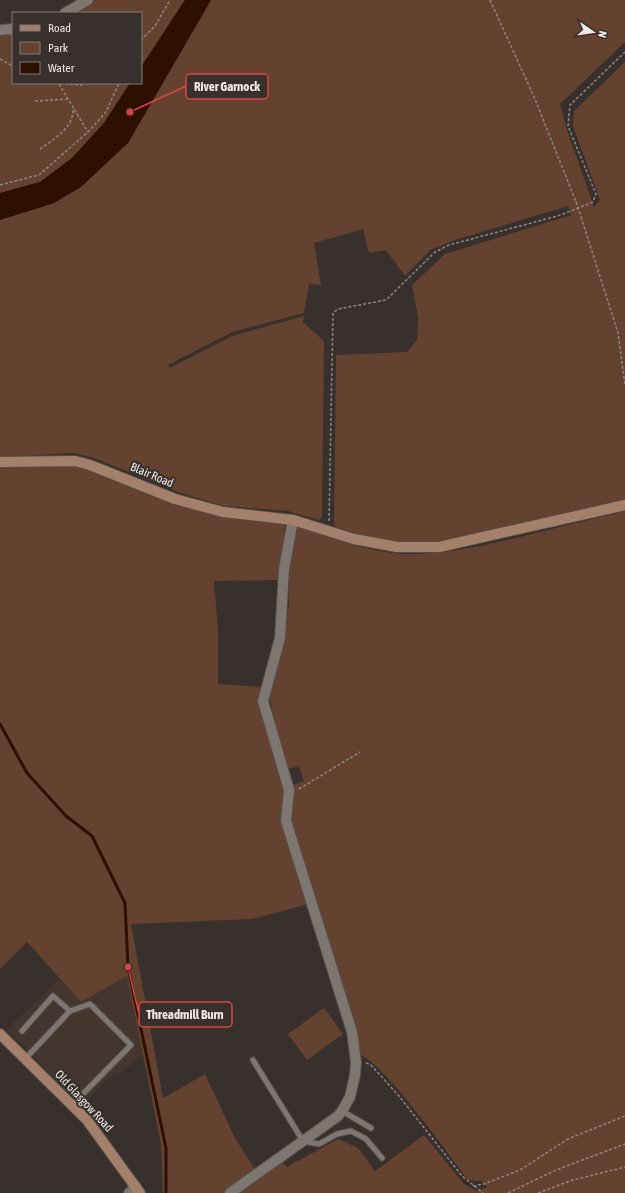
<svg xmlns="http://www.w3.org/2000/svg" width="625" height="1193" viewBox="0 0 625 1193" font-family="'Asap Condensed',sans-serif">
  <rect width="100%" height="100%" fill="#37302c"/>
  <path fill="#44362f" d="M127,976L143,1056L117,1075L114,1073L81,1106L7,1029L60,979L81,1002Z"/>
  <g fill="#64422f">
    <path d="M95,0H185L141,67V13H74Z"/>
    <path d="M211,0H625V42L560,104L567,130L594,207L600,200L573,126L574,111L625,62V501L438,542C398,544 372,539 334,526L336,355L407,352L417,340L418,317L412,285L445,254L571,215L568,206L455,240L430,250L405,276L386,250L369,253L363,229L314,243L321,285L309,284L304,313L232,332L168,365L170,368L232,336L304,316L303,322L324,341L322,518L318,520L288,511L224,506L181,493L94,458L74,453L20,456L23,467H74L87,469L174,504L224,516L285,524L280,580L214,581L218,631V684L263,687L286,789L285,803L309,904L252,919L131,924L163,1098L205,1074L235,1138L256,1171L224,1193H163L161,1144L127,976L81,1002L27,942L0,969V220L54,203L128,143Z"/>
    <path d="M13,34V83H130L104,123L72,158L40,182L0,193V35Z"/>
    <path d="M625,511V1193H235L281,1160L287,1167L338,1139L358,1148L375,1171L424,1135L465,1185L477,1191L487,1187L481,1181L468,1180C449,1155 384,1063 360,1055L354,1028L291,820C290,808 294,797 293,785L304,781L299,766L288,769L280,746L270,699L271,686L281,655L289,604V567L295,529L300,527C333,538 367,552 402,554C445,555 487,545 528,535C560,527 593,519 625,511Z"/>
    <path d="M324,1008L343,1034L307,1060L288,1034Z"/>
  </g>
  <path fill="#2e1000" d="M185,0H211L128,143L81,187L54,203L0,220V193L40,182L72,158L104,123L130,83H141V67Z"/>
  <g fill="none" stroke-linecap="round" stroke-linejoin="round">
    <path stroke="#2e1000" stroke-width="3" d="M0,724L27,773L66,816L92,836L125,903L128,967L166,1148V1193"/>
    <g stroke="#544e4b" stroke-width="7">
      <g id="lane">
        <path d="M70,1011L90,1004L131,1045L72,1105"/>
        <path d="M22,1031L53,996L70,1011L25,1059"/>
        <path d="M253,1060L303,1141L319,1144L337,1134L351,1131L366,1139L382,1158"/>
        <path d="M342,1111L371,1128"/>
      </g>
    </g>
    <g stroke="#544e4b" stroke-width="12">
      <g id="street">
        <path d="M65,13L88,0"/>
        <path d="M0,30L13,29"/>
        <path d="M129,1193L136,1187"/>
        <path d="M230,1193L338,1116L342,1111L350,1097L355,1075L356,1062L352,1032L286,821L289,790L263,701L280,638L284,569L293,520"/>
      </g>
    </g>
    <g stroke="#544e4b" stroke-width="12">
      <g id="secondary">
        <path d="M0,462L75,461L90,465L175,499L223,512L293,520L354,539L397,547H439L625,505"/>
        <path d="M0,1034L87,1120L140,1193"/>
      </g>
    </g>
    <g stroke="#8c8683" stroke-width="1.5" stroke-dasharray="3 2" stroke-linecap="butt">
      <path d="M490,0L535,99L576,202"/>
      <path d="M141,40L155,26L170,0"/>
      <path d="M0,59L13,66"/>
      <path d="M55,83L81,85L86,83"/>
      <path d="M59,84L88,132"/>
      <path d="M35,101L68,99"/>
      <path d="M40,149C55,138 74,128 73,108"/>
      <path d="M0,185L39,175L88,132L106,112L119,83"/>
      <path d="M581,217L618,333L625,385"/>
      <path d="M329,521L333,313L338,309L386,300L435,252L449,245L561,215L593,202L596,194L568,126L570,105L625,52"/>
      <path d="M299,789L360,752"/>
      <path d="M366,1063L371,1065L399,1096L462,1176L483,1193"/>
      <path d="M473,1186L484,1184L520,1170L568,1139L625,1116"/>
      <path d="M508,1193L556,1170L625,1144"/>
      <path d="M538,1193L573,1180L625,1167"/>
    </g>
    <use href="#lane" stroke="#7e7671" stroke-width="5"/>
    <use href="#street" stroke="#7e7671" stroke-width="10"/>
    <use href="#secondary" stroke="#a4806a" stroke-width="10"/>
    <path stroke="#8c8683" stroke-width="1.5" stroke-dasharray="3 2" stroke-linecap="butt" d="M576,202L581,217"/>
  </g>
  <g text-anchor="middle" stroke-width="4" stroke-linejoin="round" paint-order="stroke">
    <g font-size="12" fill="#eee9e6" stroke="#37302c">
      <text transform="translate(152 475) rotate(23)" y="4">Blair Road</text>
      <text transform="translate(84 1101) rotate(47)" y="4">Old Glasgow Road</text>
    </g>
  </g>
  <path fill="none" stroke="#da4544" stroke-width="1.5" d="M130 112L186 86M128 967L139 1014"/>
  <g fill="#da4544" stroke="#37302c" stroke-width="1.5">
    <circle cx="130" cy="112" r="4"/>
    <circle cx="128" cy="967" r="4"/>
  </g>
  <g fill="#37302c" stroke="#da4544" stroke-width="1.5">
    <rect x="186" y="74" width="82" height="25" rx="4"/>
    <rect x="139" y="1002" width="93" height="25" rx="4"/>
  </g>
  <g font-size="13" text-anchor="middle" font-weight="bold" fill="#eee9e6">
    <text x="227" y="91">River Garnock</text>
    <text x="185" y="1019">Threadmill Burn</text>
  </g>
  <rect x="12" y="12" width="130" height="72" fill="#37302c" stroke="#807a76"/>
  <rect x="20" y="25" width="20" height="6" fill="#a4806a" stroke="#807a76"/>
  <text x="48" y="32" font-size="12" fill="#eee9e6">Road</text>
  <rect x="20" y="42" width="20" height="12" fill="#64422f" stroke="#807a76"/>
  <text x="48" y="52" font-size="12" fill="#eee9e6">Park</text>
  <rect x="20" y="62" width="20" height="12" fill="#2e1000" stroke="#807a76"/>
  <text x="48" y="72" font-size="12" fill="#eee9e6">Water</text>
  <g transform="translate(593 32) rotate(103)" stroke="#37302c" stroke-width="3" paint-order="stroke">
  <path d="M0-3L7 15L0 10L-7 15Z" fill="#eee9e6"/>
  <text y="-6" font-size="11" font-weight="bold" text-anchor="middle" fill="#eee9e6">N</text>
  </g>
</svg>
